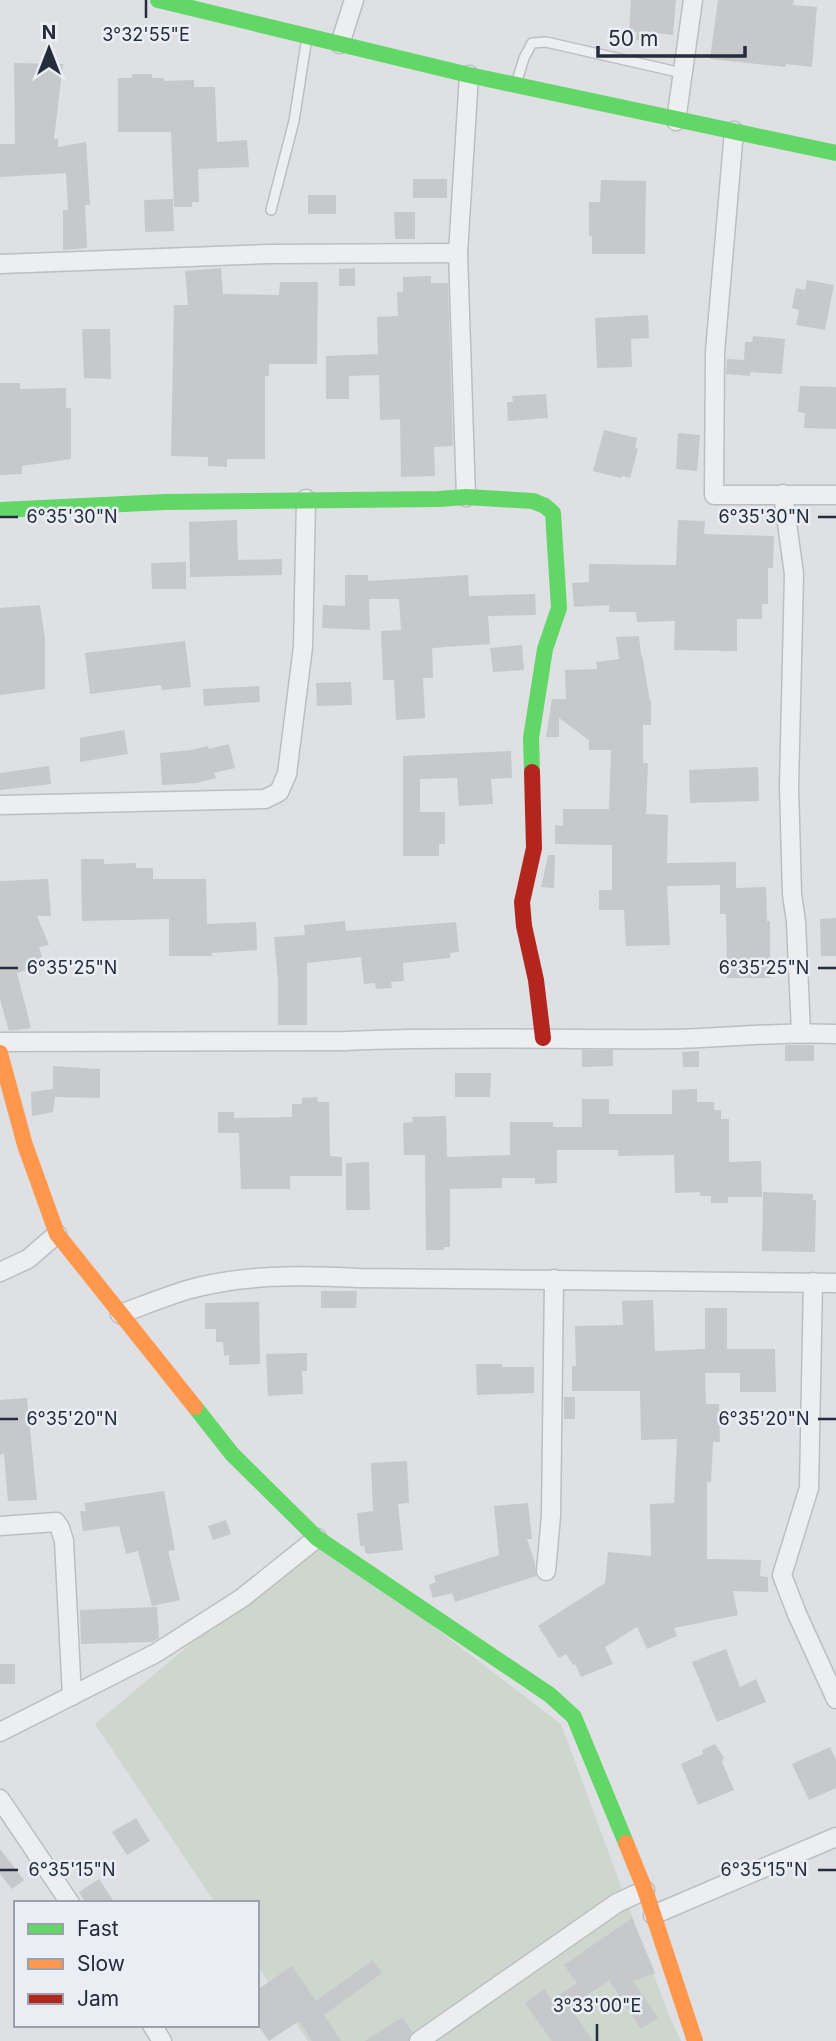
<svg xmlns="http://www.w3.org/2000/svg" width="836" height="2041" viewBox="0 0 836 2041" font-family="Inter,sans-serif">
  <rect width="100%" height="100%" fill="#dee0e3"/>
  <path fill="#ced7ce" d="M317,1538L561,1724L668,2013L681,2041H308L257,1965V1903H215L95,1724Z"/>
  <g fill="#c6c8cb">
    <path d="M631,0H676L673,35L655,33V41L636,40L637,32L629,31Z"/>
    <path d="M718,0H794L793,5L817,7L812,67L786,64L785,67L710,59Z"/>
    <path d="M14,63L63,64L54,139H58V147L86,142L90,205H85L87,248L63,250V210H68L66,173L0,177V144H15Z"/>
    <path d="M132,74H152V78H164V81L194,80V87H215L217,142L247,140L249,167L198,169L199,202H192V207H174L171,132H118V78H132Z"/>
    <rect x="413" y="179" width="34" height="19"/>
    <path d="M601,180L646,181L645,254H592V236H589V202H600Z"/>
    <rect x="308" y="195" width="28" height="19"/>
    <path d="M173,199L174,231L145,232L144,200Z"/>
    <path d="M394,212H415V239H395Z"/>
    <path d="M221,268L223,294L279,295L280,282H318L317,364H269V376H265V459H227V467L208,466V457L171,456L174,305H188L185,271Z"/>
    <path d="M355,268V286H339V269Z"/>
    <path d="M431,276V283H448L453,446L434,447L435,476L401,477L400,419L380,420L379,375L349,376V399H326V356L378,354L377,317L398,316L397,292H403V277Z"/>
    <path d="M807,280L834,285L825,330L796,325L799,310L792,308L796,288L805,290Z"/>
    <path d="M648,315L649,338L631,339L632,367L597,368L595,318Z"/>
    <path d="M82,329H110L111,379L84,378Z"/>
    <path d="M753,336L785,339L782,374L750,372V376L726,374L727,359L744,360L745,342H752Z"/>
    <path d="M0,383H20V389L66,388V408H71V459L22,466V474L0,475Z"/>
    <path d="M800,386L836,387V429L804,428L805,413L798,412Z"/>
    <path d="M546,394L548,418L508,421L507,402H513L512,396Z"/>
    <path d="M604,430L637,438L635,448L638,449L630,478L622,476L621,478L593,471Z"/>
    <path d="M678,433L700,435L697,471L676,469Z"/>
    <path d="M237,520L238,560L282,559V575L190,577L189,522Z"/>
    <path d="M678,520L705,521L704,534L774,536L773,568H768V604H762V619H737V651L674,650L675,621L637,622L636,612H609V605L574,607L572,583L589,582V564L676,565Z"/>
    <path d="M186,562V589H152L151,563Z"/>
    <path d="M345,575H368V581L468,575L469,596L535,594L536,615L488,616L490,644L432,648L433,678H423L425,718L396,720L394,680H383L381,631L401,630L399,599H369L370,630L322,628L323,605L345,606Z"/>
    <path d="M40,605L45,639V689L0,695V608Z"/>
    <path d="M639,636L641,655H642L650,701H651V725H643V763H648L646,814L668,815L667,863L736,862V888L766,887L767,921H770V978H727L726,914H720V885L667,886L670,945L626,946L624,910H599V890H612V845L555,844V825L563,826V809H609L611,750H589V740L559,718V737H546L552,699H566L565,670L597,669L596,662L619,659L616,637Z"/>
    <path d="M185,641L191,687L162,690L161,685L90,694L85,653Z"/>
    <path d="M522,645L524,670L493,672L490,648Z"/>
    <path d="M351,682L352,705L317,706L316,683Z"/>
    <path d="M259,686L260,702L204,706L203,689Z"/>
    <path d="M124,730L128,754L80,762V738Z"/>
    <path d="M229,744L235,768L214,773L216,778L196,783L162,785L160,753L191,750L208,746L209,749Z"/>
    <path d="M511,751L512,778L491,779L493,804L459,806L457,778L420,779V812H445V844H439V856H403V756Z"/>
    <path d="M49,766L51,784L0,790V773Z"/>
    <path d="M758,767L759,801L690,803L689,770Z"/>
    <path d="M548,855H555L554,888L541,887Z"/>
    <path d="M81,859H104V864L136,863V868H153V879H206L207,924L256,922L257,950L212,953V956H169V919L82,921Z"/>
    <path d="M48,879L51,916H37L49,945L39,947L45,965L17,973L31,1028L9,1031L0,999V881Z"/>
    <path d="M836,918V956H821L820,919Z"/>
    <path d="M345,921L346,931L456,922L459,952L450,953V958L403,963L404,981L391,982L392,988L376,989L375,983L364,984L361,957L307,963V1025H278V982L274,937L305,935L304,925Z"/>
    <rect x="785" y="1045" width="29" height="16"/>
    <path d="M582,1050H613V1066L582,1067Z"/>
    <path d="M699,1051V1067H683L682,1052Z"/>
    <path d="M53,1066L100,1069V1098L55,1097L53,1112L32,1116L31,1092L53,1089Z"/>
    <path d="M455,1073H491L490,1097H455Z"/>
    <path d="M697,1089V1102H714V1110H721V1119H729V1162L761,1161L762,1197H728V1203H711V1196H700V1192L675,1193L674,1155L618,1156V1150H557V1183L535,1184V1178H502V1188L450,1189V1247H444V1250H426L425,1155H404L403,1123L413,1122L412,1117L446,1116L447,1157L510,1155V1122H553V1127H582V1099H609V1114H672V1090Z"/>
    <path d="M317,1097L318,1102H329L330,1156L342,1157V1176H290V1189H241L239,1133H218V1112H234V1118L292,1117V1104H302V1098Z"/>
    <path d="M369,1162L370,1210H346V1163Z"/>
    <path d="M763,1192L813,1194V1200H816L815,1252L762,1251Z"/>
    <path d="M321,1291H357L356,1308H321Z"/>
    <path d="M653,1300L655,1351L705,1349V1308H727V1349H775L776,1392H740V1373H705L706,1404H719L720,1442H713L711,1482H707V1559L761,1560L760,1576L768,1577V1592L733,1591L738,1615L674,1628L677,1636L647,1649L637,1627L605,1647L613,1664L581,1677L575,1664L573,1665L566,1654L559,1658L538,1626L605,1583L608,1552L651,1556L650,1504L674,1503L677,1439L641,1440L640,1391H572V1366H576L575,1326L623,1325L622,1301Z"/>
    <path d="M259,1302L260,1364L229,1365V1355L224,1356L223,1342H216V1329H205V1303Z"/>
    <path d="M307,1353V1371H302L303,1394L268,1396L266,1354Z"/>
    <path d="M476,1364H502V1367H534V1393L477,1395Z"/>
    <rect x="564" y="1397" width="11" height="22"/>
    <path d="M27,1398L37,1500L8,1501L4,1454L0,1455V1400Z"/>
    <path d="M407,1461L409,1503L398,1504L403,1550L367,1554L365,1552L364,1546H360L357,1513L373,1511L371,1463Z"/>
    <path d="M164,1491L175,1550L168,1551L180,1600L152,1606L138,1551L126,1554L119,1526L83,1531L80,1511H86L84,1503Z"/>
    <path d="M528,1503L532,1539H527L535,1563L536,1576L455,1602L452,1593L433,1598L429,1585L436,1582L434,1576L499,1555L494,1506Z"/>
    <path d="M226,1520L231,1534L213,1540L208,1526Z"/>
    <path d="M157,1607L159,1638L152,1642L81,1644L80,1610Z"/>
    <path d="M726,1649L740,1687L756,1679L766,1702L717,1722L692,1662Z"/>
    <rect x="0" y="1664" width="15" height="20"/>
    <path d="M715,1744L724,1758L722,1762L734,1790L698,1805L681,1764L703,1754L702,1750Z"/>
    <path d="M830,1747L836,1760V1788L809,1800L792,1764Z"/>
    <path d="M136,1818L150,1841L127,1855L112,1832Z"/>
    <path d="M0,1849L24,1880L12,1889L0,1874Z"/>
    <path d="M99,1879L115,1903H86L79,1892Z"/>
    <path d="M632,1918L655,1973L633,1981L658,2018L641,2029L609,1980L570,2007L593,2041H552L525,2003L544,1989L552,2000L577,1983L564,1965Z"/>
    <path d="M373,1960L382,1973L324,2015L341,2041H312L299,2021L269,2041L257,2024V1990L292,1966L316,2001Z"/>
    <path d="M402,2017L412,2032L408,2041H365Z"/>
  </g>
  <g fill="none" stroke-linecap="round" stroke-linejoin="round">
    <g stroke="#bcbec1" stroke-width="12">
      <g id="lane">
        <path d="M516,84L524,58L532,43L546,42L682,73"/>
        <path d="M271,210L294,121L307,37"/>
      </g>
    </g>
    <g stroke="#bcbec1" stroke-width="21">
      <g id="street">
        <path d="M340,44L354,0"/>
        <path d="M676,121L693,0"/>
        <path d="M734,131L715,352L714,495H836"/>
        <path d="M0,264L269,254L458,253"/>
        <path d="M783,494L794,574L789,786L792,894L796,922L801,1032"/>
        <path d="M466,497L458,253L469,75"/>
        <path d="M0,805L265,799L279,792L287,774L303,647L306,499"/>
        <path d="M0,1042L346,1041C454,1036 563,1040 671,1039C726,1038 781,1031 836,1034"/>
        <path d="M0,1272L28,1259L57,1234"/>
        <path d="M813,1282L809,1488L782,1575L797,1614L836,1699"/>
        <path d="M120,1314C142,1306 164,1297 187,1290C243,1274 301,1275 359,1278L836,1283"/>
        <path d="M0,1526L56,1522L60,1528L64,1541L72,1696"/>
        <path d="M546,1571L551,1516L554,1279"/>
        <path d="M0,1732L156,1653L242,1598L317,1538"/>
        <path d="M0,1799L70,1903"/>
        <path d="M653,1915L836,1837"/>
        <path d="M152,2025L162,2041"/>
        <path d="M419,2041L617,1903L645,1890"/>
      </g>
    </g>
    <use href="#lane" stroke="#edeef0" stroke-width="9"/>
    <use href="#street" stroke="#edeef0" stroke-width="18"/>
    <g stroke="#63d668" stroke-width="16">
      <path d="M158,0L469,75L836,153"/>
      <path d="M0,510L165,502L439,499L466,497L533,501L545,506L553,513L559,608L545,649L531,738L532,772"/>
      <path d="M195,1407L232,1454L317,1538L550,1695L574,1717L626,1843"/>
    </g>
    <g stroke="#ff974d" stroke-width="16">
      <path d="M0,1053L25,1145L57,1234L195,1407"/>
      <path d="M626,1843L645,1890L695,2041"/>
    </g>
    <path stroke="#b3261e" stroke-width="16" d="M532,772L534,848L522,902L524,926L536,980L543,1038"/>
  </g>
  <path fill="none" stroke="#252d3c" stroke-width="2.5" d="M146,0V18M0,517H18M818,517H836M0,968H18M818,968H836M0,1419H18M818,1419H836M0,1870H18M818,1870H836M597,2024V2041"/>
  <g font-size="18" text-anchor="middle" fill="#252d3c" stroke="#eaeef4" stroke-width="5" stroke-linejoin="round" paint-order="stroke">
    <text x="146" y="41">3°32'55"E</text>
    <text x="72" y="523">6°35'30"N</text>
    <text x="764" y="523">6°35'30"N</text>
    <text x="72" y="974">6°35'25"N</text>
    <text x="764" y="974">6°35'25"N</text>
    <text x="72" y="1425">6°35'20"N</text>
    <text x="764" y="1425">6°35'20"N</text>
    <text x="72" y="1876">6°35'15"N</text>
    <text x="764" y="1876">6°35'15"N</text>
    <text x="597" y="2012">3°33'00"E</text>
  </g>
  <rect x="14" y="1901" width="245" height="126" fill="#eaeef4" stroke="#9ba1aa" stroke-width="2"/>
  <rect x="28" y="1924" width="35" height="10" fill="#63d668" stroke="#9ba1aa" stroke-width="2"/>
  <text x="77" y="1936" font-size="21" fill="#252d3c">Fast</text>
  <rect x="28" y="1959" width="35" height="10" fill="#ff974d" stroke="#9ba1aa" stroke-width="2"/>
  <text x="77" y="1971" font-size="21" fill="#252d3c">Slow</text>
  <rect x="28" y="1994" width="35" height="10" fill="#b3261e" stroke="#9ba1aa" stroke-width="2"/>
  <text x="77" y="2006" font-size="21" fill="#252d3c">Jam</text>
  <g transform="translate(49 49)" stroke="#eaeef4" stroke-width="5" paint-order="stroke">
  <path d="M0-5L12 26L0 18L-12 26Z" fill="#252d3c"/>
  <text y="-10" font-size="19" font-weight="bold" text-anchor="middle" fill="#252d3c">N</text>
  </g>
  <path d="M598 46v10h147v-10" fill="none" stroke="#252d3c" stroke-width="3.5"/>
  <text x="608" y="46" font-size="21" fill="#252d3c" stroke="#eaeef4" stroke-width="5" paint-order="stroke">50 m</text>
</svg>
